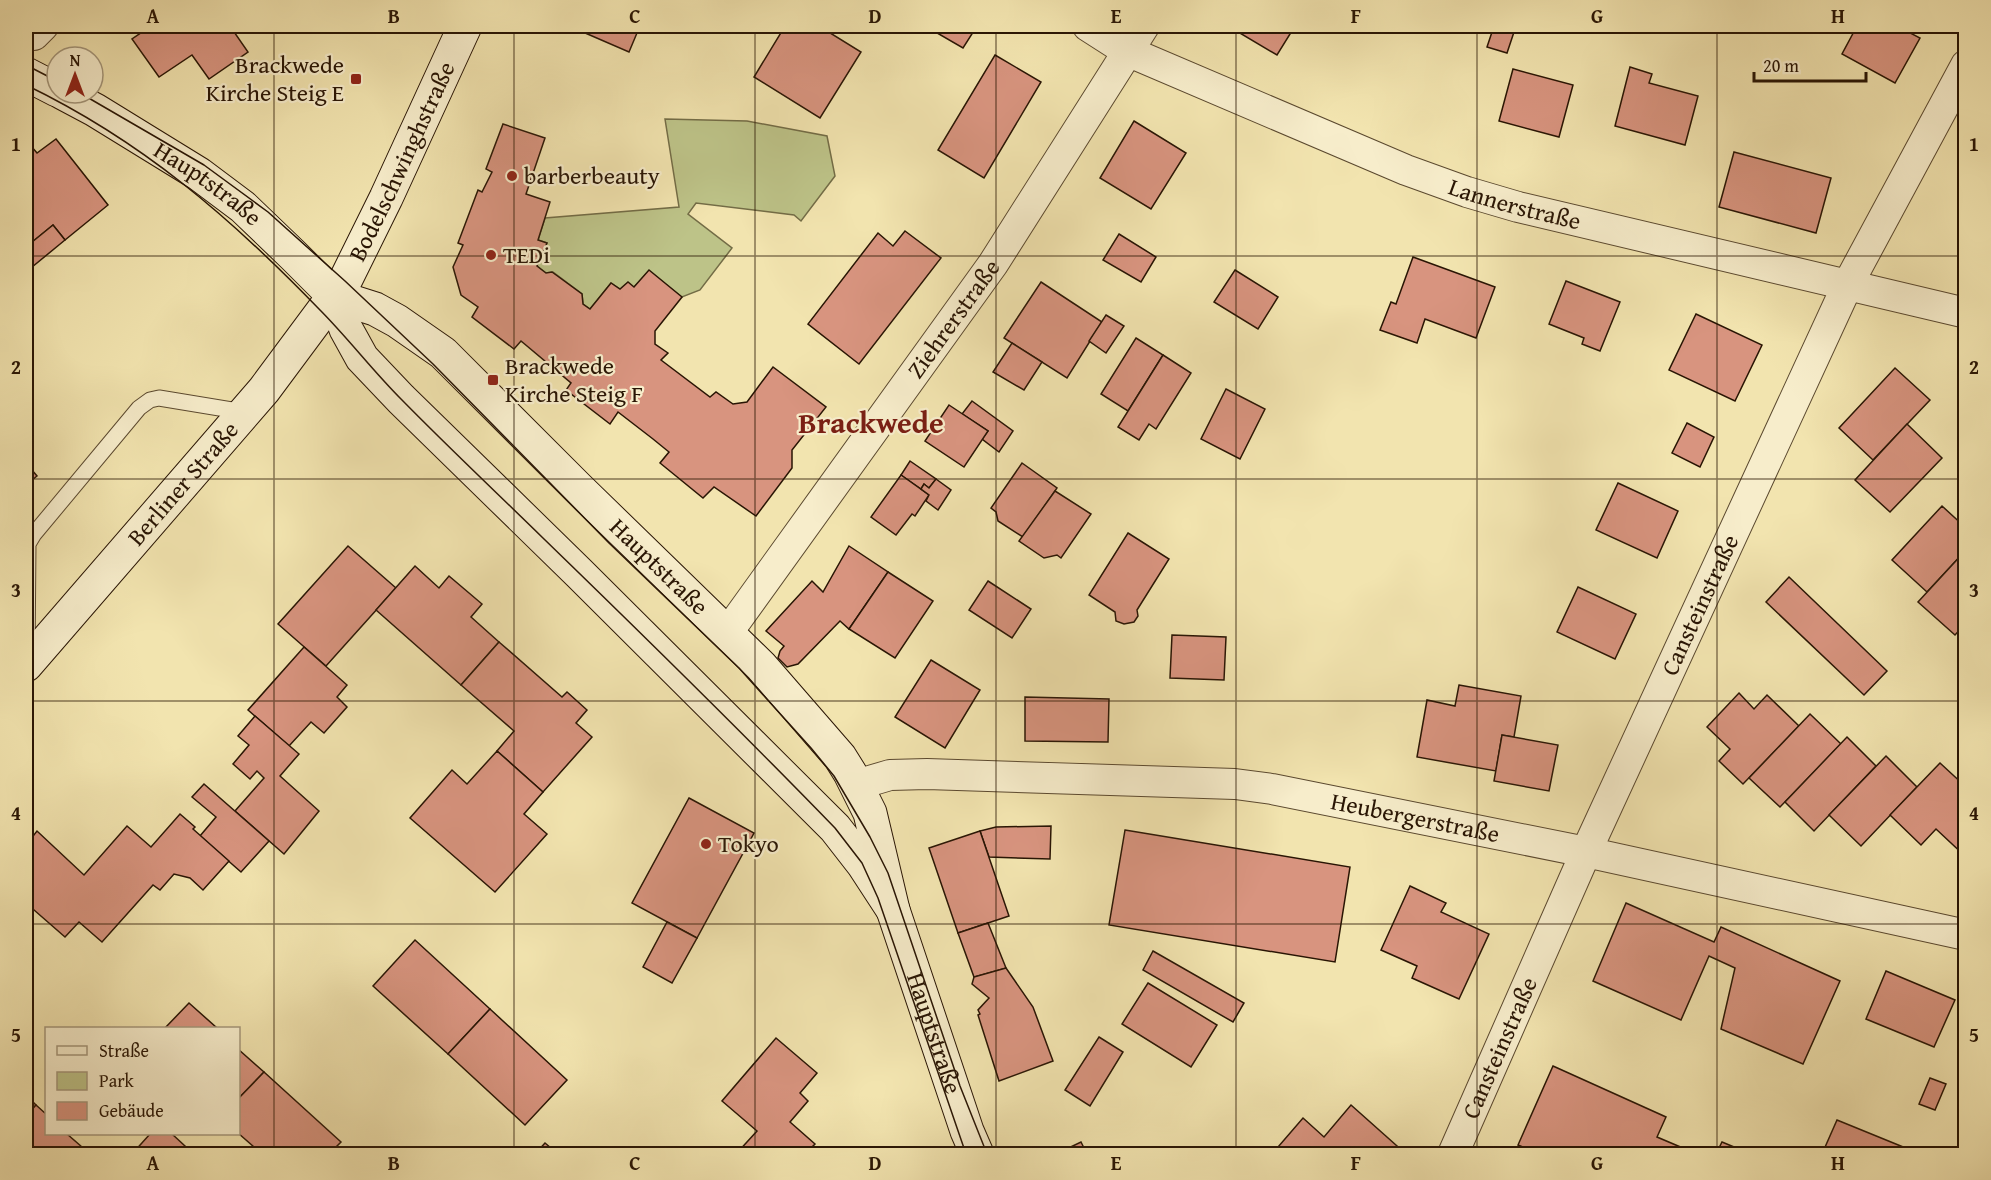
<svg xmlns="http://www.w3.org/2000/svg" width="1991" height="1180" viewBox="0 0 1991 1180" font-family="'Gentium Book Plus',serif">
  <rect width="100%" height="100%" fill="#f2e4af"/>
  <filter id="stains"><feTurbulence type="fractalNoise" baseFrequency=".00333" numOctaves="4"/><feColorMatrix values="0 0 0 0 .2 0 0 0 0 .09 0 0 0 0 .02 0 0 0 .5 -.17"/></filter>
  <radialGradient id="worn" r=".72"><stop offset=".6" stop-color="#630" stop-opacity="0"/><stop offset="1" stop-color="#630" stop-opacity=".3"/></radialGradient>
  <path fill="#bdc388" stroke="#736c46" stroke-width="1.5" d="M665,119L747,121L827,136L835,176L801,221L794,215L696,203L688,214L732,248L700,290L682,297L649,271L634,287L620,289L611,283L590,309L583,304L582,294L553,272L546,273L537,266L547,243L538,240L545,218L679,207Z"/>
  <g fill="#d8947f" stroke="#291504" stroke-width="1.5">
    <path d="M142,26H230L248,52L209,79L192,55L159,77L132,39L145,30Z"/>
    <path d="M569,26H632L630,30L637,33L629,52Z"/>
    <path d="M785,26H819L861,52L820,118L754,77Z"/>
    <path d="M925,26H977L963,48Z"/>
    <path d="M1228,26H1295L1277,55Z"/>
    <path d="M1494,26H1516L1507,53L1487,47Z"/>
    <path d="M1857,26H1897L1920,38L1895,83L1842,54Z"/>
    <path d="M995,55L1041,82L984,178L938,150Z"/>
    <path d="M1630,67L1652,74L1649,83L1698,96L1685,145L1615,126Z"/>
    <path d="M1513,69L1573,85L1559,137L1499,121Z"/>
    <path d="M1134,121L1186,153L1151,209L1100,178Z"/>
    <path d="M503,124L545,138L526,194L550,202L538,240L547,243L537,266L546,273L552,272L582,294L583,304L590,309L611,283L620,289L628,282L634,287L649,270L682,297L655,331V344L668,353L661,360L710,397L716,392L733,404L747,402L773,367L826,407L792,450V468L756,516L714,487L703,498L660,463L669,452L653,439L618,412L610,424L566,390L571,383L521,341L514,349L472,317L478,307L461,295L453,267L463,245L458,243L478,190L482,192L492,172L486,169Z"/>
    <path d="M56,139L108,205L65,240L53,225L26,247V140L37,153Z"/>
    <path d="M1734,152L1831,178L1816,233L1719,207Z"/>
    <path d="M53,225L65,240L26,272V247Z"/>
    <path d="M905,231L941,258L859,364L808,324L878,233L893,246Z"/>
    <path d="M1119,234L1156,257L1141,282L1103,260Z"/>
    <path d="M1413,257L1495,287L1476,338L1425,319L1417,343L1380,330L1391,302L1396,304Z"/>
    <path d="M1235,270L1278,297L1258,329L1214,302Z"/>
    <path d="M1566,281L1620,302L1600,351L1582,344L1584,338L1549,324Z"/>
    <path d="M1041,282L1102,322L1067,378L1004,338Z"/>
    <path d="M1696,314L1762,345L1735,401L1669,370Z"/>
    <path d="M1106,315L1124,326L1106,353L1089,341Z"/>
    <path d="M1136,338L1163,355L1128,411L1101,394Z"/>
    <path d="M1012,343L1042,362L1024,390L993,372Z"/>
    <path d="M1163,355L1191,373L1156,429L1149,424L1139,440L1118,427Z"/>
    <path d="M1895,368L1930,400L1873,460L1839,428Z"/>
    <path d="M1226,389L1265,409L1240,459L1201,439Z"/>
    <path d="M972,401L1013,431L999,452L982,439L988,431L962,414Z"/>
    <path d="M949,405L988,431L964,467L925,441Z"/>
    <path d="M1687,423L1714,437L1700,467L1672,453Z"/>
    <path d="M1907,424L1942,458L1890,512L1855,480Z"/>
    <path d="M910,461L936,479L929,488L924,484L921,489L901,475Z"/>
    <path d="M26,463L37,476L26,485Z"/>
    <path d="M1022,463L1057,488L1023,537L998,521L996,512L991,508Z"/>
    <path d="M901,475L929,495L915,516L912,514L896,535L871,517Z"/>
    <path d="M936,479L951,490L938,510L926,501L929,495L921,489L924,484L929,488Z"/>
    <path d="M1618,483L1678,511L1657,558L1596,530Z"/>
    <path d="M1055,491L1091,514L1061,558L1057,555L1044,558L1019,541Z"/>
    <path d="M1942,506L1966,528V550L1927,592L1892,560Z"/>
    <path d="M1128,533L1169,559L1137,610L1138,616L1134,622L1124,624L1116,621L1115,612L1089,595Z"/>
    <path d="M348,546L396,588L326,666L278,624Z"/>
    <path d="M849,546L888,572L849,629L840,621L798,664L787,667L778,658L780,651L784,646L766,631L812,581L823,592Z"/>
    <path d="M1966,550V623L1955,635L1918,602Z"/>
    <path d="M415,566L439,588L449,576L482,604L471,617L499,642L461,685L376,610Z"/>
    <path d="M888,572L933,601L895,658L849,629Z"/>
    <path d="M1789,577L1887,671L1864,695L1766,602Z"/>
    <path d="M988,581L1031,609L1012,638L969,610Z"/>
    <path d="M1578,587L1636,614L1615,659L1557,632Z"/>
    <path d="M1172,635L1226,637L1224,680L1170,678Z"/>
    <path d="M499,642L562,697L567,692L587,710L576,723L592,737L543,792L497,751L514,731L461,685Z"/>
    <path d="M304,647L347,685L337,697L347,707L324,733L311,722L289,746L248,710Z"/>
    <path d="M931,660L980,690L945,748L895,717Z"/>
    <path d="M1459,685L1521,696L1514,737L1502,735L1496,771L1417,757L1427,700L1455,706Z"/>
    <path d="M1739,693L1754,709L1767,695L1799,726L1743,784L1719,761L1730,749L1707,727Z"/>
    <path d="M1025,697L1109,699L1108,742L1025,741Z"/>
    <path d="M1810,714L1841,744L1780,807L1749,778Z"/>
    <path d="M255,716L299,754L280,776L319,811L284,854L235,811L264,778L257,771L250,779L233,764L249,745L238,736Z"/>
    <path d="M1502,735L1558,745L1549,791L1494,781Z"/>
    <path d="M1847,737L1876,766L1814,831L1785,802Z"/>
    <path d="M497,751L543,792L524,814L547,834L495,892L410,818L452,770L467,784Z"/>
    <path d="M1886,756L1917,787L1861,846L1829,815Z"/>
    <path d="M1940,763L1966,787V857L1936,829L1921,845L1890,815Z"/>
    <path d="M204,784L269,841L241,872L200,836L216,817L192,797Z"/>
    <path d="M689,798L754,833L697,938L632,903Z"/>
    <path d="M180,814L195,827L193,829L229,861L203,890L190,878L174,874L160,890L153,885L102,942L79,922L65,937L26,903V845L37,831L84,875L127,826L151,847Z"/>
    <path d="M1051,826L1050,859L989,857L980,831L996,827Z"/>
    <path d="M1125,830L1350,867L1335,962L1109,925Z"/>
    <path d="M980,831L1009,916L958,933L929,848Z"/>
    <path d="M1410,886L1446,903L1441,912L1489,934L1459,999L1412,978L1417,966L1381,950Z"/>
    <path d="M1626,903L1714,942L1721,927L1840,981L1803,1064L1721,1029L1735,968L1709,956L1681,1020L1593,981Z"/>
    <path d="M667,922L697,938L672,983L643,967Z"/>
    <path d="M988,923L1006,968L974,977L958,933Z"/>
    <path d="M415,940L490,1009L448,1054L373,986Z"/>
    <path d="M1153,951L1244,1003L1233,1022L1143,970Z"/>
    <path d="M1006,968L1033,1007L1053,1061L999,1081L978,1015L980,1014L978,1010L989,998L972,984L974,977Z"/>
    <path d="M1886,971L1955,1000L1934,1047L1866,1019Z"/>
    <path d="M1148,983L1217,1025L1191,1067L1122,1024Z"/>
    <path d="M189,1003L217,1028H165Z"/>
    <path d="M490,1009L567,1080L525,1125L448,1054Z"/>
    <path d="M1099,1037L1123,1052L1090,1106L1065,1090Z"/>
    <path d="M776,1038L817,1073L800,1093L808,1101L790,1122L815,1144L805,1154H736L757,1131L722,1101Z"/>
    <path d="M238,1049L264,1072L238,1099Z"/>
    <path d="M1553,1066L1666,1117L1657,1137L1697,1154H1539L1518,1145Z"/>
    <path d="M264,1072L341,1142L329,1154H262L238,1133V1099Z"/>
    <path d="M1930,1078L1946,1084L1935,1110L1919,1104Z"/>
    <path d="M26,1095L36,1105L26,1116Z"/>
    <path d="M36,1105L46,1114V1134H67L90,1154H26V1116Z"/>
    <path d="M1351,1105L1406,1154H1272L1303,1118L1324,1137Z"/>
    <path d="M1837,1120L1913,1151L1912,1154H1822Z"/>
    <path d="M150,1134H172L185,1146L177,1154H132Z"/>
    <path d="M1081,1142L1087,1154H1056Z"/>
    <path d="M1722,1142L1751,1154H1716Z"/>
    <path d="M545,1143L558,1154H535Z"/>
  </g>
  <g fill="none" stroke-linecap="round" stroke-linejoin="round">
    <g stroke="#5b492f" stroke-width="17">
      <path id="lane" d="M27,658L28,544L34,534L139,408L150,400L159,398L244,412"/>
    </g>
    <g stroke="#5b492f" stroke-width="32">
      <g id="street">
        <path id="s1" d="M1088,26L1127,51L1406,170L1467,192L1518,207L1966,313"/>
        <path d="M34,35L43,26"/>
        <path id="s2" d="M728,632L993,264L1144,26"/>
        <path id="s3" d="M856,785L890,775L927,774L1235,784L1272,789L1586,852L1966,935"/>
        <path id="s4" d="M1453,1154L1586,852L1847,286L1966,65"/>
      </g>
    </g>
    <g stroke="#291504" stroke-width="35">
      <g id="secondary">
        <path d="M26,74L57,90"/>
        <path id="s5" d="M63,93L95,110L199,174L243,207L294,256L334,296L346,329L362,358L401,399L579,573L835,828L863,864L893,910"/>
        <path id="s6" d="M334,296L375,309L397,321L443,353L578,488L761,666L840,757L850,773L870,813L893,910L967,1131L977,1154"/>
        <path id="s7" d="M26,665L264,390L345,281L386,198L465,26"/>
      </g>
    </g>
    <use href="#lane" stroke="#f7edcb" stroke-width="15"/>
    <use href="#street" stroke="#f7edcb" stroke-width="30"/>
    <use href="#secondary" stroke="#f7edcb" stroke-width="33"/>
    <g stroke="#291504" stroke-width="1.5">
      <path d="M26,65L57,81"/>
      <path d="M26,85C142,141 230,217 319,309C348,338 372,370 401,399C448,447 496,492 544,539C642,634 740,730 835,828L862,863L878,898L966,1154"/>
      <path d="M80,93L204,165L268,212L345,281L433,364L609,543L739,668L811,748L834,776L870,837L888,873L960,1086L987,1154"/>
    </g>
  </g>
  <path fill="none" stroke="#291504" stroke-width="1.5" stroke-opacity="0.55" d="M274,26V1154M514,26V1154M755,26V1154M996,26V1154M1236,26V1154M1477,26V1154M1717,26V1154M26,256H1966M26,479H1966M26,701H1966M26,924H1966"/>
  <g fill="#8f2418" stroke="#f7edcb" stroke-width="2">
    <rect x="350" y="73" width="12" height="12" rx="3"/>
    <circle cx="512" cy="176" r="6"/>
    <circle cx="491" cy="255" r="6"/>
    <rect x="487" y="374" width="12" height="12" rx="3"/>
    <circle cx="706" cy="844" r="6"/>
  </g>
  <g text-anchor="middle" stroke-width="4.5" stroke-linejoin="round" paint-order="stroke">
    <g font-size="24" fill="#291504" stroke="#f7edcb" text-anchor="start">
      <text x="344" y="73" text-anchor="end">Brackwede<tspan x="344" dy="28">Kirche Steig E</tspan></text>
      <text x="524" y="184">barberbeauty</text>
      <text x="503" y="263">TEDi</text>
      <text x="505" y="374">Brackwede<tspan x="505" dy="28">Kirche Steig F</tspan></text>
      <text x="718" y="852">Tokyo</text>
    </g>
    <g font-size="24" fill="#291504" stroke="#f7edcb">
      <text dy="8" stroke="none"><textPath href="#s7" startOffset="632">Bodelschwinghstraße</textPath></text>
      <text dy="8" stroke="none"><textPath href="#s5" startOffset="171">Hauptstraße</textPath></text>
      <text dy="8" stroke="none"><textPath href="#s1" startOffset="464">Lannerstraße</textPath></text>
      <text dy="8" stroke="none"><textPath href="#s2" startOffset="386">Ziehrerstraße</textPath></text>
      <text dy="8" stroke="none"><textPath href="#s7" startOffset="240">Berliner Straße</textPath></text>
      <text dy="8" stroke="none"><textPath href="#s6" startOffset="428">Hauptstraße</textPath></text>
      <text dy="8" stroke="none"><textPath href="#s4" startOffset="602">Cansteinstraße</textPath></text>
      <text dy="8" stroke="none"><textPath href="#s3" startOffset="564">Heubergerstraße</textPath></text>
      <text dy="8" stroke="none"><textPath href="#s6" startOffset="984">Hauptstraße</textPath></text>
      <text dy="8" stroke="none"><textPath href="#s4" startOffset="116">Cansteinstraße</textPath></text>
    </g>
    <g font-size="30" font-weight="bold" fill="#7a1f14" stroke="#f7edcb">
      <text x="871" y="433">Brackwede</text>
    </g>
  </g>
  <rect width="1991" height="1180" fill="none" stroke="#f2e4af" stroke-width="66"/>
  <rect x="45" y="1027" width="195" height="108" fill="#f7edcb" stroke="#a5977b" stroke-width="1.5"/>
  <rect x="57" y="1046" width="30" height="9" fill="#f7edcb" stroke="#a5977b" stroke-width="1.5"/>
  <text x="99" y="1057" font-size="18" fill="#291504">Straße</text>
  <rect x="57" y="1072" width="30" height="18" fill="#bdc388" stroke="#a5977b" stroke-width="1.5"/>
  <text x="99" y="1087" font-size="18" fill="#291504">Park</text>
  <rect x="57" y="1102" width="30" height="18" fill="#d8947f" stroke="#a5977b" stroke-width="1.5"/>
  <text x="99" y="1117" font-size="18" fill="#291504">Gebäude</text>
  <g transform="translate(75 75)"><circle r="28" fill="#f7edcb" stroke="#a5977b" stroke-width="1.5"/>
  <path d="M0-4.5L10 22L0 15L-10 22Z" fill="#8f2418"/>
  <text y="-9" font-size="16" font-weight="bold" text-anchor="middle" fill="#291504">N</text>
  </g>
  <path d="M1754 72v9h112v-9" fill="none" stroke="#291504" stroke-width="3"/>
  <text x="1763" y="72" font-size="18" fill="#291504" stroke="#f7edcb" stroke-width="4.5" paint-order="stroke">20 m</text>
  <rect x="33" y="33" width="1925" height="1114" fill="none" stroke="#291504" stroke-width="2"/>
  <g font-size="20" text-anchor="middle" font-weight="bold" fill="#291504">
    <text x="153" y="23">A</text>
    <text x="394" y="23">B</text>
    <text x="635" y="23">C</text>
    <text x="875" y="23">D</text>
    <text x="1116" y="23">E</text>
    <text x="1356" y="23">F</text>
    <text x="1597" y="23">G</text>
    <text x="1838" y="23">H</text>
    <text x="16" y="151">1</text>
    <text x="1974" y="151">1</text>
    <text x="16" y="374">2</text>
    <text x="1974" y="374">2</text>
    <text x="16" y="597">3</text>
    <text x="1974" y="597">3</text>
    <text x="16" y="820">4</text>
    <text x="1974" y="820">4</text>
    <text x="16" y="1042">5</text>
    <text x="1974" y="1042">5</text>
    <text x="153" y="1170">A</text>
    <text x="394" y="1170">B</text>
    <text x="635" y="1170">C</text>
    <text x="875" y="1170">D</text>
    <text x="1116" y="1170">E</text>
    <text x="1356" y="1170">F</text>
    <text x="1597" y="1170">G</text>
    <text x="1838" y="1170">H</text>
  </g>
  <rect width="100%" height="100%" filter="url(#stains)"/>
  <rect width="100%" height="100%" fill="url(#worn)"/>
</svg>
